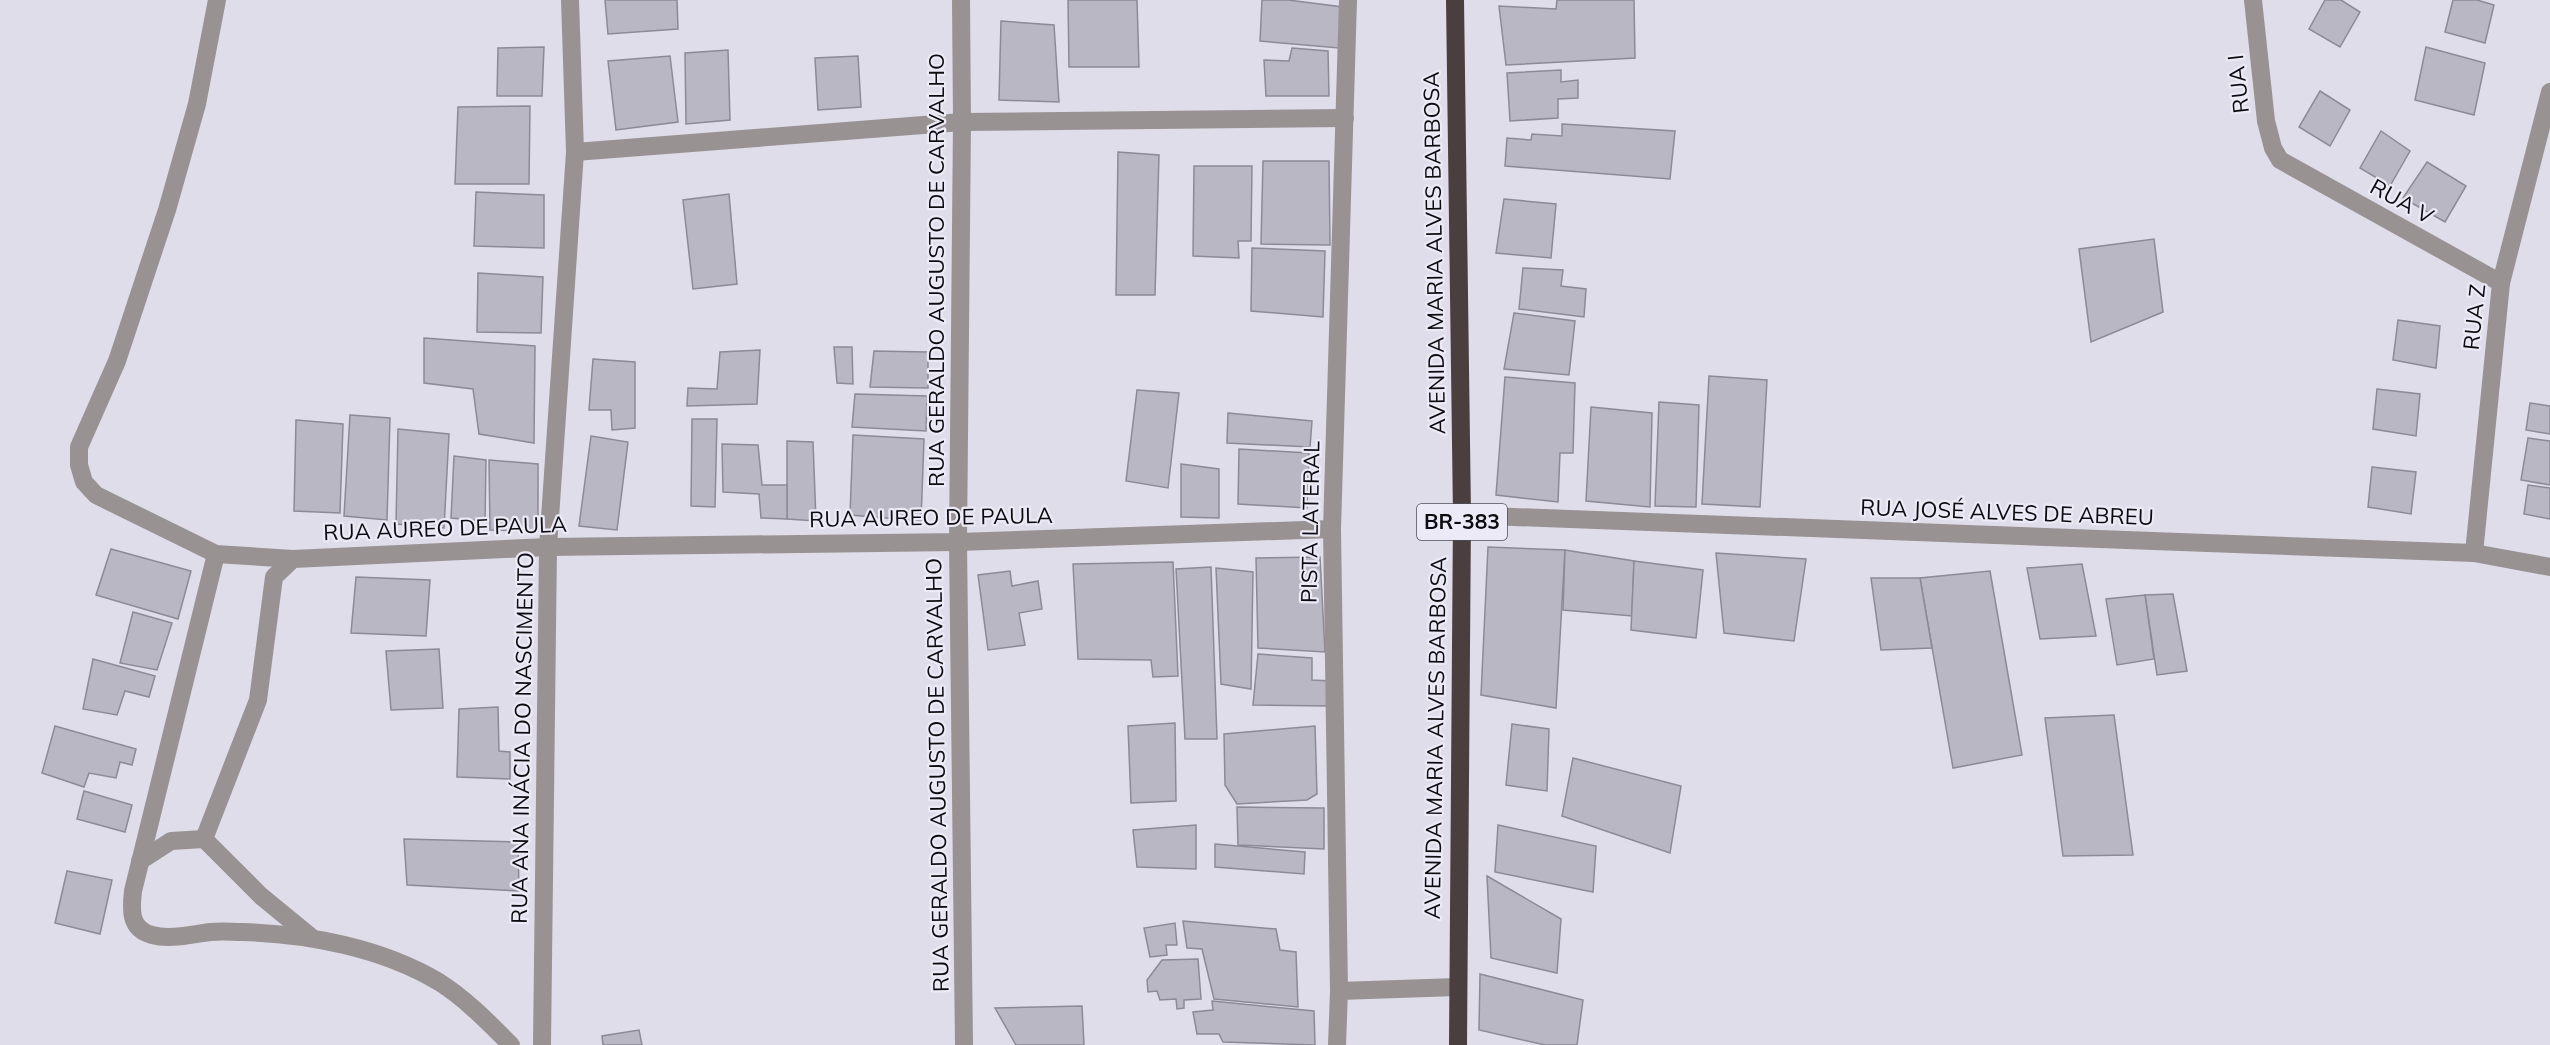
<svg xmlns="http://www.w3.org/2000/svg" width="2550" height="1045" viewBox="0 0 2550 1045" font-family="Mulish,sans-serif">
  <rect width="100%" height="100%" fill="#dfddea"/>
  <g fill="#b9b7c3" stroke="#8c8a96" stroke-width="1.5">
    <path d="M605,0H677L678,29L608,34Z"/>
    <path d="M1068,0H1137L1139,67H1069Z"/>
    <path d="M1262,0H1288L1343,7L1339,48L1260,41Z"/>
    <path d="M1557,0H1634L1635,58L1506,65L1499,6L1556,9Z"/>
    <path d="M2325,0H2341L2360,12L2340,47L2309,29Z"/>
    <path d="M2453,0H2477L2494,5L2485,43L2445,32Z"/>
    <path d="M1001,21L1054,25L1059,102L999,100Z"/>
    <path d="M544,47L542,96H497L498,48Z"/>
    <path d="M2426,47L2485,63L2474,115L2415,100Z"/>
    <path d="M1292,48L1328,51L1329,96H1266L1264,60L1289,61Z"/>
    <path d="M728,50L730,120L686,124L685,53Z"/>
    <path d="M670,56L678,122L616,130L608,61Z"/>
    <path d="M858,56L861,107L818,110L815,58Z"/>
    <path d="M1561,70V82L1578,80V98L1558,99V118L1510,121L1507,73Z"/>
    <path d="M2320,91L2350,110L2330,146L2299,127Z"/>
    <path d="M530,106L529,184H455L458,107Z"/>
    <path d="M1562,124L1675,131L1670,179L1505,166L1507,138L1531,140L1532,134L1562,136Z"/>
    <path d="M2381,131L2410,151L2390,186L2360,168Z"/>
    <path d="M1118,152L1159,155L1155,295H1116Z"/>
    <path d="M1263,161H1329L1330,245L1261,244Z"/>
    <path d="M2427,162L2466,186L2445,222L2403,198Z"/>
    <path d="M1194,166H1252L1251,241H1238L1239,258L1193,256Z"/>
    <path d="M476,192L544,195V248L474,246Z"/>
    <path d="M729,194L737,284L693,289L683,200Z"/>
    <path d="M1504,199L1556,204L1551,258L1496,253Z"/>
    <path d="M2154,239L2163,312L2091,342L2079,249Z"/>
    <path d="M1252,248L1325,251L1323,317L1251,311Z"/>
    <path d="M1523,268L1563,270L1561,286L1586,289L1584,317L1519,309Z"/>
    <path d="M478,273L543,277L541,333L477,332Z"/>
    <path d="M1514,313L1575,321L1569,375L1504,369Z"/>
    <path d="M2398,320L2440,326L2436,368L2393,360Z"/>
    <path d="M424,338L535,346L534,443L479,434L473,389L424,383Z"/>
    <path d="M834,347H852L853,384L837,383Z"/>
    <path d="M760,350L757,404L687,406L688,388L717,389L720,352Z"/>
    <path d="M874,351L928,352V388L870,387Z"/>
    <path d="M593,359L635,362V428L612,430L611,410H589Z"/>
    <path d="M1709,376L1767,380L1760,507L1702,504Z"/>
    <path d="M1505,377L1575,383L1573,453H1560L1558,502L1496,495Z"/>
    <path d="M2377,389L2420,394L2416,436L2373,429Z"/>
    <path d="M1137,390L1179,393L1168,488L1126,481Z"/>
    <path d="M855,394L927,396L926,431L852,427Z"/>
    <path d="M1659,402L1699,405L1696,507L1655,506Z"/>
    <path d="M2530,403L2550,406V434L2526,430Z"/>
    <path d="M1591,407L1652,413L1650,507L1586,501Z"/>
    <path d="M1228,413L1312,421L1310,447L1227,443Z"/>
    <path d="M350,415L390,418L387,520L344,516Z"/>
    <path d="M692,419H717L715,507L691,506Z"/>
    <path d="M296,420L343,424L340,513L294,511Z"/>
    <path d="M398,429L449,434L444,528L396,524Z"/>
    <path d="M853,435L924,439L921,521L850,515Z"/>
    <path d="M591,436L628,442L617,530L579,526Z"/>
    <path d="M2528,438L2550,441V485L2521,480Z"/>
    <path d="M787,441L813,442L816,521L787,519Z"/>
    <path d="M722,444L758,445L762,485H787V519L761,518L759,494L723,492Z"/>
    <path d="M1239,449L1309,453L1307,508L1238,504Z"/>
    <path d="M454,456L486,460L485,521L451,518Z"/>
    <path d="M489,460L538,464V531L490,530Z"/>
    <path d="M1181,464L1219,469V518L1181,517Z"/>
    <path d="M2372,467L2416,472L2411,514L2368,507Z"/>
    <path d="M2528,485L2550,488V519L2524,514Z"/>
    <path d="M1488,547L1565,550L1556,708L1481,695Z"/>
    <path d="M111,549L191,571L178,619L96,595Z"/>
    <path d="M1565,550L1634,561L1632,616L1563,610Z"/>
    <path d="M1716,553L1806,559L1794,641L1724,633Z"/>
    <path d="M1320,557L1325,652L1258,648L1256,558Z"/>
    <path d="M1634,561L1703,570L1696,638L1631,630Z"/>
    <path d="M1173,562L1178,676L1153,677L1151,660L1078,659L1073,564Z"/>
    <path d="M2082,564L2096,636L2040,639L2027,568Z"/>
    <path d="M1211,567L1217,739H1185L1176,569Z"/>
    <path d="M1216,568L1253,572L1251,689L1221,684Z"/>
    <path d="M1010,571L1012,586L1038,581L1042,609L1019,613L1025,645L988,650L978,575Z"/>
    <path d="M1990,571L2022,755L1953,768L1920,578Z"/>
    <path d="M356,577L430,580L426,636L351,633Z"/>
    <path d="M1871,578H1920L1932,648L1881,650Z"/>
    <path d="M2173,594L2187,671L2157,675L2145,595Z"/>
    <path d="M2145,595L2154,659L2117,665L2106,599Z"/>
    <path d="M133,612L172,623L157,670L120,663Z"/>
    <path d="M439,649L443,708L391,710L386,651Z"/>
    <path d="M1258,654L1312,658V680L1331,681L1329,706L1253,705Z"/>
    <path d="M93,659L155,676L149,697L125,691L117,715L83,709Z"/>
    <path d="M498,707L499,751L510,752V779L457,777L459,709Z"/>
    <path d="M2114,715L2133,855L2063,856L2045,718Z"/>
    <path d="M1175,723L1176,801L1131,803L1128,726Z"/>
    <path d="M1512,724L1549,729L1547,791L1506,785Z"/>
    <path d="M55,726L136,749L132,765L120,762L116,778L89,773L84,787L42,773Z"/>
    <path d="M1315,726L1317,794L1307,800L1237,804L1225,785L1224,734Z"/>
    <path d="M1573,758L1681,786L1670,853L1562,816Z"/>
    <path d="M84,791L132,805L125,832L77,819Z"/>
    <path d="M1237,807L1324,808V849L1238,845Z"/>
    <path d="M1196,825V869L1137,867L1133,830Z"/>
    <path d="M1498,825L1596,846L1593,892L1495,872Z"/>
    <path d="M404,839L518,842L519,891L407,885Z"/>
    <path d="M1215,844L1305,852L1304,874L1215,867Z"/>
    <path d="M67,871L112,880L100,934L55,923Z"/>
    <path d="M1487,876L1561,919L1557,973L1491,958Z"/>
    <path d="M1183,921L1276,929L1280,950L1296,952L1298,1007L1214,999L1202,949L1187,948Z"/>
    <path d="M1175,923L1177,945H1166L1167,955L1150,957L1144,928Z"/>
    <path d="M1198,959L1201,999L1184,1000V1008L1177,1009L1176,999L1160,1000L1157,991L1148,992L1147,980L1162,960Z"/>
    <path d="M1480,974L1583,1000L1577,1045H1545L1479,1030Z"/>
    <path d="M1212,1001L1314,1011L1315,1045L1223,1042L1219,1034H1197L1193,1012L1213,1010Z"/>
    <path d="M1082,1006L1084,1045H1016L995,1008Z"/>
    <path d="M639,1030L642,1045H603L602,1036Z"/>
  </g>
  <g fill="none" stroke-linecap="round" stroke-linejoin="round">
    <g stroke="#999292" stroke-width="18">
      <path d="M217,0L197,104L167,210L117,361L79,447V465L84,482L96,495L216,554L293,559L548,547L958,542L1332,529"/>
      <path d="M961,0L962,122L958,542L964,1045"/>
      <path d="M2253,0L2266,121L2273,148L2280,160L2501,283"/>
      <path d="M575,152L962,122L1345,118"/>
      <path d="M1462,515L2474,553L2550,567"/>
      <path d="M2474,553L2501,283L2550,92"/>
      <path d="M216,554L133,891C131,909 129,929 152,935C171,940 192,934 211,932C221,931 232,932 243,932C309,934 382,948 439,982C466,999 489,1023 511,1045"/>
      <path d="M293,559L274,577L258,700L204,839L261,896L311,937"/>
      <path d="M140,861L171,841L204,839"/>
      <path d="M1339,991L1457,987"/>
      <path d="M542,1045L548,547L575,152L570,0"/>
      <path d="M1337,1045L1339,991L1332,529L1348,0"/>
    </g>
    <path stroke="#4a3e3e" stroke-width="18" d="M1455,0L1462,515L1458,1045"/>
  </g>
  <g text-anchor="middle" stroke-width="4.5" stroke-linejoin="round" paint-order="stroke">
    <rect fill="#eceaf7" stroke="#4f4f55" stroke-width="1.5" x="1417" y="504" width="90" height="36" rx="4.5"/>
    <g font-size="21" font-weight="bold" fill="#0c0c10">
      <text x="1462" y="529">BR-383</text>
    </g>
    <g font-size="22" fill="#0c0c10" stroke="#eceaf7">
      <text transform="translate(2238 84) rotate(-96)" y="8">RUA I</text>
      <text transform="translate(2402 201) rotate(29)" y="8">RUA V</text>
      <text transform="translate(1434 253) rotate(-91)" y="8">AVENIDA MARIA ALVES BARBOSA</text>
      <text transform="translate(936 270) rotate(-90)" y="8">RUA GERALDO AUGUSTO DE CARVALHO</text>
      <text transform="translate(2474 317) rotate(-84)" y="8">RUA Z</text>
      <text transform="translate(2007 512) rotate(2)" y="8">RUA JOSÉ ALVES DE ABREU</text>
      <text transform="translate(931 517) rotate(-1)" y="8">RUA AUREO DE PAULA</text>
      <text transform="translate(1310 522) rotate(-89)" y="8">PISTA LATERAL</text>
      <text transform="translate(445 528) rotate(-2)" y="8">RUA AUREO DE PAULA</text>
      <text transform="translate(522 738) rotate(-89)" y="8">RUA ANA INÁCIA DO NASCIMENTO</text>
      <text transform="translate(1435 738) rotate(-89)" y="8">AVENIDA MARIA ALVES BARBOSA</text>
      <text transform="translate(937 775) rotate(-91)" y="8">RUA GERALDO AUGUSTO DE CARVALHO</text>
    </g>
  </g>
</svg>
